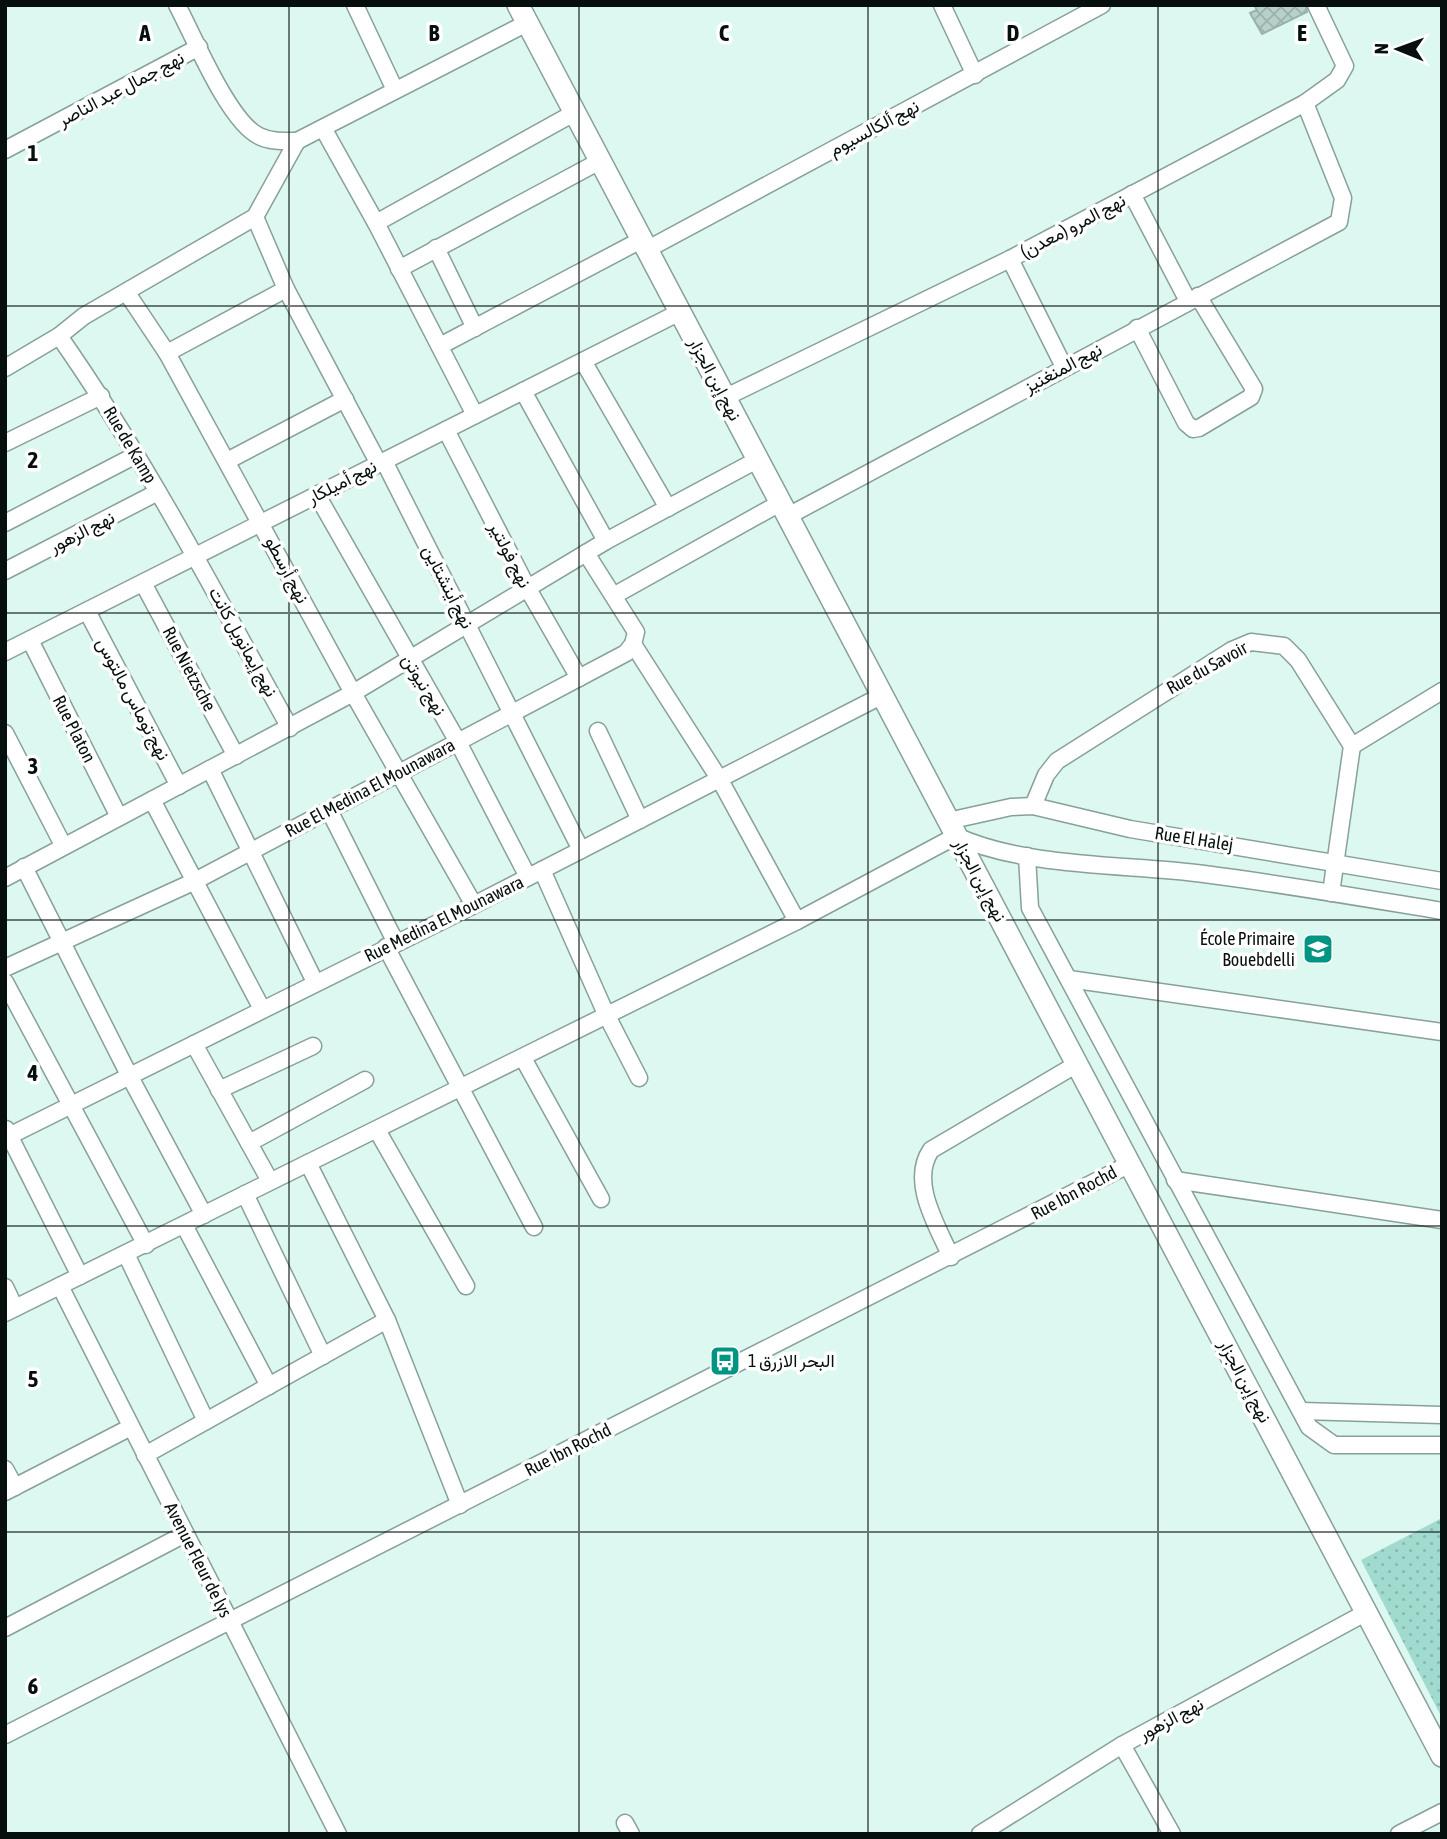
<svg xmlns="http://www.w3.org/2000/svg" width="1447" height="1839" viewBox="0 0 1447 1839" font-family="'Asap Condensed',Vazirmatn,sans-serif">
  <defs>
    <pattern id="grass-dots" width="8" height="8" patternUnits="userSpaceOnUse" patternTransform="scale(1.75)"><rect width="8" height="8" fill="#a1dace"/><path d="M2 2h.1M6 6h.1" fill="none" stroke="#89bab0" stroke-width="1.8" stroke-linecap="round"/></pattern>
    <pattern id="building-cross-hatch" width="8" height="8" patternUnits="userSpaceOnUse" patternTransform="scale(1.75)"><rect width="8" height="8" fill="#b7d0ca"/><path d="M0 0l8 8M0 8l8-8" fill="none" stroke="#9cb1ac"/></pattern>
  </defs>
  <rect width="100%" height="100%" fill="#ddf7f1"/>
  <path fill="url(#grass-dots)" d="M1442,1518V1718L1361,1560Z"/>
  <path fill="url(#building-cross-hatch)" stroke="#99b2ac" stroke-width="2" d="M1254,5H1306L1307,12L1262,34L1250,13L1257,10Z"/>
  <g fill="none" stroke-linecap="round" stroke-linejoin="round">
    <g stroke="#88a09b" stroke-width="19">
      <g id="minor">
        <path d="M177,5C194,37 229,122 259,136C271,142 284,141 297,141L527,23"/>
        <path d="M355,5L395,90"/>
        <path d="M942,5L975,75"/>
        <path d="M323,128L376,223"/>
        <path d="M5,150L199,47"/>
        <path d="M1132,194L1188,301"/>
        <path d="M255,217L286,289L379,464"/>
        <path d="M436,248L475,328"/>
        <path d="M646,250L1102,5"/>
        <path d="M1010,259L1064,367"/>
        <path d="M399,269L600,161"/>
        <path d="M286,289L167,353L353,693L474,905"/>
        <path d="M127,293L167,353"/>
        <path d="M1137,328L1186,423L1193,429L1199,428L1251,397L1254,389L1198,296"/>
        <path d="M59,336C146,460 216,595 290,728"/>
        <path d="M440,346L641,240"/>
        <path d="M583,361L668,508"/>
        <path d="M5,368L59,336L84,316L255,217L297,141"/>
        <path d="M523,391L606,541"/>
        <path d="M726,397L1010,259L1305,103L1337,80L1345,66L1316,5"/>
        <path d="M475,415L376,223L574,113"/>
        <path d="M446,430L528,589L579,678"/>
        <path d="M5,443L101,396"/>
        <path d="M227,461L345,399"/>
        <path d="M384,461L581,850"/>
        <path d="M317,495L458,742L528,877"/>
        <path d="M788,516L1339,222L1343,198L1305,103"/>
        <path d="M5,523L136,455"/>
        <path d="M5,571L158,492"/>
        <path d="M143,583L236,756"/>
        <path d="M615,595L780,503"/>
        <path d="M87,611L179,786"/>
        <path d="M30,640L119,817"/>
        <path d="M633,644L720,780L797,921"/>
        <path d="M5,652L680,312"/>
        <path d="M598,731L640,820"/>
        <path d="M5,733L63,845"/>
        <path d="M1352,746L1442,691"/>
        <path d="M210,769L315,982"/>
        <path d="M152,800L262,1009"/>
        <path d="M1033,806L1046,775L1057,761L1232,650L1251,642L1284,646L1298,660L1352,746L1331,893"/>
        <path d="M329,810L396,943"/>
        <path d="M948,821L1011,807L1033,806L1130,829L1442,881"/>
        <path d="M1027,856L1030,908L1309,1427L1334,1445H1442"/>
        <path d="M24,867L130,1077L204,1215"/>
        <path d="M542,870L606,1014L639,1078"/>
        <path d="M5,878L353,693L606,541L757,460"/>
        <path d="M386,947L534,1227"/>
        <path d="M5,968L193,882L626,653L633,644L636,632L586,553"/>
        <path d="M1069,979L1442,1032"/>
        <path d="M5,982L146,1245"/>
        <path d="M194,1044L270,1181"/>
        <path d="M523,1058L601,1199"/>
        <path d="M219,1090L313,1046"/>
        <path d="M6,1129L80,1276"/>
        <path d="M377,1130L466,1286"/>
        <path d="M5,1138L474,905L881,696"/>
        <path d="M249,1143L365,1080"/>
        <path d="M308,1163L387,1320L460,1505"/>
        <path d="M1175,1180L1442,1220"/>
        <path d="M245,1194L323,1356"/>
        <path d="M184,1225L269,1386"/>
        <path d="M126,1254L206,1421"/>
        <path d="M951,1257C938,1227 909,1182 931,1150L1077,1064"/>
        <path d="M60,1286L338,1834"/>
        <path d="M5,1287L15,1308"/>
        <path d="M5,1313L797,921L956,836C1026,868 1127,864 1204,874C1283,884 1363,898 1442,911"/>
        <path d="M1301,1411L1442,1415"/>
        <path d="M145,1455L387,1320"/>
        <path d="M5,1469L15,1487"/>
        <path d="M5,1492L131,1427"/>
        <path d="M5,1628L185,1534"/>
        <path d="M5,1735L1130,1164"/>
        <path d="M1122,1745L1172,1834"/>
        <path d="M625,1823L631,1834"/>
        <path d="M980,1834L1122,1745L1367,1612"/>
        <path d="M1399,1834L1442,1812"/>
      </g>
    </g>
    <g stroke="#88a09b" stroke-width="24">
      <path id="tertiary" d="M518,5L1442,1756"/>
    </g>
    <use href="#minor" stroke="#fff" stroke-width="16"/>
    <use href="#tertiary" stroke="#fff" stroke-width="21"/>
  </g>
  <path fill="none" stroke="#060f0d" stroke-width="2" stroke-opacity="0.55" d="M289,5V1834M579,5V1834M868,5V1834M1158,5V1834M5,306H1442M5,613H1442M5,920H1442M5,1226H1442M5,1532H1442"/>
  <defs>
    <g id="school-square" transform="scale(1.575)"><rect x="-9" y="-9" width="18" height="18" rx="4" fill="#009482" stroke="#fff"/><path d="M0-5L7-2L0 1L-7-2ZM-4 1L0 2.5L4 1V4Q0 6-4 4Z" fill="#fff"/></g>
    <g id="bus-square" transform="scale(1.575)"><rect x="-9" y="-9" width="18" height="18" rx="4" fill="#009482" stroke="#fff"/><path d="M-5-6H5V4H4V6H2V4H-2V6H-4V4H-5ZM-3.5-4V0h7V-4ZM-3.5 1.2v1.5H-2V1.2ZM2 1.2v1.5H3.5V1.2Z" fill="#fff"/></g>
  </defs>
  <g fill-rule="evenodd">
    <use href="#school-square" x="1318" y="949"/>
    <use href="#bus-square" x="725" y="1361"/>
  </g>
  <g text-anchor="middle" stroke-width="7" stroke-linejoin="round" paint-order="stroke">
    <g font-size="18" fill="#060f0d" stroke="#fff">
      <text transform="translate(121 89) rotate(-28)" y="6">نهج جمال عبد الناصر</text>
      <text transform="translate(874 128) rotate(-28)" y="6">نهج ألكالسيوم</text>
      <text transform="translate(1073 226) rotate(-28)" y="6">نهج المرو (معدن)</text>
      <text transform="translate(1063 368) rotate(-28)" y="6">نهج المنغنيز</text>
      <text transform="translate(715 379) rotate(62)" y="6">نهج إبن الجزار</text>
      <text transform="translate(130 445) rotate(59)" y="6">Rue de Kamp</text>
      <text transform="translate(342 482) rotate(-27)" y="6">نهج أميلكار</text>
      <text transform="translate(82 532) rotate(-27)" y="6">نهج الزهور</text>
      <text transform="translate(510 555) rotate(63)" y="6">نهج فولتير</text>
      <text transform="translate(287 570) rotate(62)" y="6">نهج أرسطو</text>
      <text transform="translate(448 587) rotate(63)" y="6">نهج أينشتاين</text>
      <text transform="translate(243 642) rotate(61)" y="6">نهج إيمانويل كانت</text>
      <text transform="translate(1207 668) rotate(-29)" y="6">Rue du Savoir</text>
      <text transform="translate(189 669) rotate(62)" y="6">Rue Nietzsche</text>
      <text transform="translate(424 685) rotate(59)" y="6">نهج نيوتن</text>
      <text transform="translate(133 699) rotate(62)" y="6">نهج توماس مالتوس</text>
      <text transform="translate(74 729) rotate(63)" y="6">Rue Platon</text>
      <text transform="translate(370 788) rotate(-28)" y="6">Rue El Medina El Mounawara</text>
      <text transform="translate(1194 839) rotate(9)" y="6">Rue El Halej</text>
      <text transform="translate(980 880) rotate(62)" y="6">نهج إبن الجزار</text>
      <text transform="translate(444 919) rotate(-26)" y="6">Rue Medina El Mounawara</text>
      <text transform="translate(1074 1193) rotate(-28)" y="6">Rue Ibn Rochd</text>
      <text transform="translate(1245 1381) rotate(62)" y="6">نهج إبن الجزار</text>
      <text transform="translate(568 1450) rotate(-27)" y="6">Rue Ibn Rochd</text>
      <text transform="translate(198 1560) rotate(63)" y="6">Avenue Fleur de lys</text>
      <text transform="translate(1171 1719) rotate(-28)" y="6">نهج الزهور</text>
    </g>
    <g font-size="18" fill="#060f0d" stroke="#fff" text-anchor="end">
      <text x="1295" y="945">École Primaire<tspan x="1295" dy="21">Bouebdelli</tspan></text>
      <text x="748" y="1367" text-anchor="start">1 البحر الازرق</text>
    </g>
  </g>
  <g font-size="23" text-anchor="middle" font-weight="bold" fill="#060f0d" stroke="#fff" stroke-width="7" stroke-linejoin="round" paint-order="stroke">
    <text x="145" y="41">A</text>
    <text x="434" y="41">B</text>
    <text x="724" y="41">C</text>
    <text x="1013" y="41">D</text>
    <text x="1302" y="41">E</text>
    <text x="33" y="161">1</text>
    <text x="33" y="468">2</text>
    <text x="33" y="774">3</text>
    <text x="33" y="1081">4</text>
    <text x="33" y="1387">5</text>
    <text x="33" y="1694">6</text>
  </g>
  <rect width="1447" height="1839" fill="none" stroke="#060f0d" stroke-width="14"/>
  <g transform="translate(1398 49) rotate(271)" stroke="#ffffff" stroke-width="5" paint-order="stroke">
  <path d="M0-5L12 26L0 18L-12 26Z" fill="#060f0d"/>
  <text y="-10" font-size="19" font-weight="bold" text-anchor="middle" fill="#060f0d">N</text>
  </g>
</svg>
